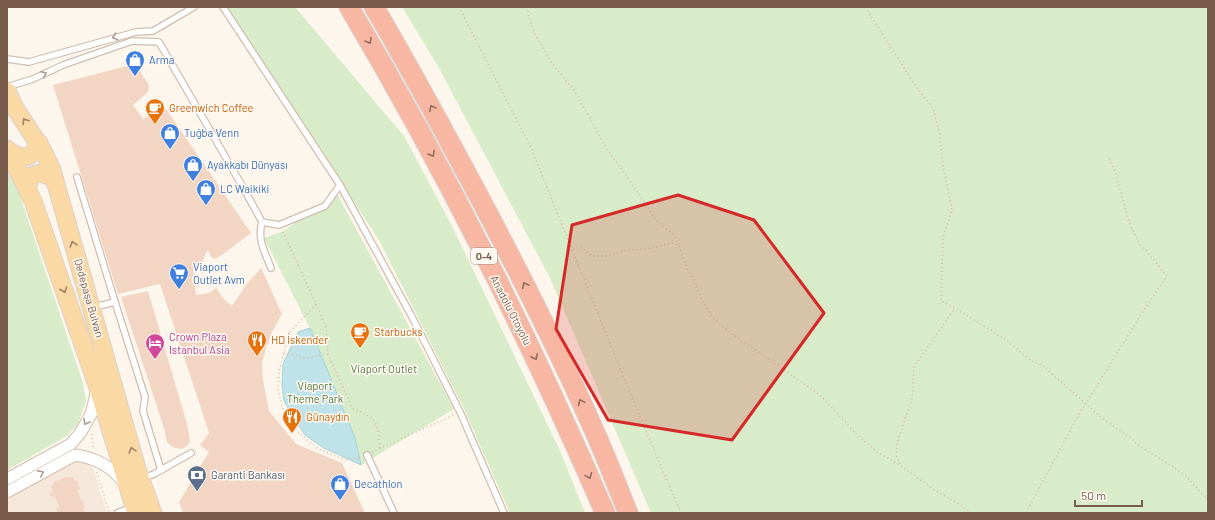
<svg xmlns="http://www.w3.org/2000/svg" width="1215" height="520" viewBox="0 0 1215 520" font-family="Barlow,sans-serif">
  <rect width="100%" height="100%" fill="#fdf6ec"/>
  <path fill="#f5e8da" d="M75,461L84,463L93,468L107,513H7V499L36,482Z"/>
  <g fill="#d8ecc9">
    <path d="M227,7H295L404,136L452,226L561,453L585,513H510L464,409L380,242Z"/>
    <path d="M402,7H1208V513H651L550,278L439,68Z"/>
    <path d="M7,170L16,184L83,383L86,401L78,424L67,436L7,470Z"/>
    <path d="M336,192L454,409L361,465L305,435L284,401L283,364L298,332L310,328L264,238L284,231Z"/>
  </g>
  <path fill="#bfe3e8" stroke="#a5d3da" d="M310,328L355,438L361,465L324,448L305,435L294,418L284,401L282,385L283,364L298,332Z"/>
  <g fill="#f3d5c3">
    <path d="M135,64L149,85L148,92L133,105L143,119L159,108L166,109L251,233L222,255L214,259L211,257L208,250L204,257L203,262L197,265L193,270L196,295L210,293L216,288L223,298L232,306L246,285L261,268L282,314L272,332L266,348L262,364L263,380L269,411L296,444L342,463L365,513H183L179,502L209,452L200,445L209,433L160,284L118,294L53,85Z"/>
    <path d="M148,291L187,424L190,441L188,445L182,449L175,448L171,446L167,442L164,428L121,297Z"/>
    <path d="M68,477L69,478L73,477L75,481L77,480L80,489L77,490L81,500H82L85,508L83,509L85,513H58L56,508L59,507L55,496L51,497L50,493L53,492L51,485L54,484L53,482Z"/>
  </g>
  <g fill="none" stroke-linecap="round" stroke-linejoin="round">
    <g stroke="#d1beb0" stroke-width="8">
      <g id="lane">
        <path d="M223,7L340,185L411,315L460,412L504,513"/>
        <path d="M7,59L29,62L136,32L153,31L194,7"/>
        <path d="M7,87L33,79L63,65L132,41L159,42L244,189L262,222L279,225L325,206L340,185"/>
        <path d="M77,177L115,302"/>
        <path d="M262,222C257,240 265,252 271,268"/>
        <path d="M94,307L115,302L145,397L143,411L161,470"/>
        <path d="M367,455L394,513"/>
        <path d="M143,478L154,474L191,453"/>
        <path d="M117,513L132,507"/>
      </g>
    </g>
    <g stroke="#d1beb0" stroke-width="13">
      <g id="street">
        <path d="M7,479L71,444L81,432L91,414L95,399L96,389"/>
        <path d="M7,492L75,455C97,458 112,467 125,484"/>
      </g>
    </g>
    <g stroke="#dad1cd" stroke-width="19">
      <g id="primary">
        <path d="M7,91L15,108L43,151L52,170L138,472L153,513"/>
        <path d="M7,149L33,201L97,385L136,513"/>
        <path d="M8,151C23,159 30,161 39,143"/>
        <path d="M27,188L31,176C40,171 47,174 55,180"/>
      </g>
    </g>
    <g stroke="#dad1cd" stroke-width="21">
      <g id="highway">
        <path d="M349,7C445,169 530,339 605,513"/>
        <path d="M374,7C402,54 428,102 454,150C505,244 554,339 597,437C608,462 618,488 628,513"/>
      </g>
    </g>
    <g stroke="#d9b8a5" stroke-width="1.5" stroke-dasharray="1 3" stroke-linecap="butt">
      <path d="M459,7L531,148L635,405L681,513"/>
      <path d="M528,7V14L534,32L551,62L574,90L607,149L632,184L656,220L675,236L679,246"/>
      <path d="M865,7L917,88L933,108L940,135L943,166L952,210L943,238L941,301L955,308L1009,342L1031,361L1042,365L1086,404L1106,421L1131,438L1136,444L1172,466L1186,476L1208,500"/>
      <path d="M283,232L316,304L290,332L284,353L279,371L278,390L283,409L297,431L318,449L346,460L360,457"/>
      <path d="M573,249L581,247L592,256H608L628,250L652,248L673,243L679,246L688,270L703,302L714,319L732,334L816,392L827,402L857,435L877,452L900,465L933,489L962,506L971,513"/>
      <path d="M316,304L326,327L328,354L352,408C378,418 378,423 380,449"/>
      <path d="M284,353L306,358L328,354"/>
      <path d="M92,434L93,448"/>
      <path d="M372,452L454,415"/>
      <path d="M900,464L896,455L897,443L912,398L914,367L955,308"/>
      <path d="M97,472L109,512"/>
      <path d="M1026,513L1075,421L1144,310L1167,276L1138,241L1129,222L1116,174L1108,157"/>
    </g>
    <use href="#lane" stroke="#fff" stroke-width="5.5"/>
    <use href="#street" stroke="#fff" stroke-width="11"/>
    <use href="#primary" stroke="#fbd9a5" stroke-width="17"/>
    <use href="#highway" stroke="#f7b7a3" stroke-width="19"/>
  </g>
  <defs><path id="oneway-chevron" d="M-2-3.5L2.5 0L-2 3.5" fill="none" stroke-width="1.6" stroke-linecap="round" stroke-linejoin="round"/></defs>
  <g stroke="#af9d94">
    <use href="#oneway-chevron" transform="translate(115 37) rotate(165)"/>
    <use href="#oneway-chevron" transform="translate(44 74) rotate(-24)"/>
    <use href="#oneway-chevron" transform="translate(86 422) rotate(119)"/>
    <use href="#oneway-chevron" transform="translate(41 473) rotate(-28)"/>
  </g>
  <g stroke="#936e5e">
    <use href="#oneway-chevron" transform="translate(369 41) rotate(59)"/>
    <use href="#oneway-chevron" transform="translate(432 108) rotate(-118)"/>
    <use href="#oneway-chevron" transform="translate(432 154) rotate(61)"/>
    <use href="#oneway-chevron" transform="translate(525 285) rotate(-117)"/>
    <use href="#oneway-chevron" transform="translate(535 357) rotate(65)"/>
    <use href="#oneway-chevron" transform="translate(581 402) rotate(-114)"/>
    <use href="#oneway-chevron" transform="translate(589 476) rotate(67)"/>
  </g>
  <g stroke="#a18267">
    <use href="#oneway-chevron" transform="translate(25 121) rotate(-123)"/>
    <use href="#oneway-chevron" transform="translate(73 244) rotate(-106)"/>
    <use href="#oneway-chevron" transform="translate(64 290) rotate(71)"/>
    <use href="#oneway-chevron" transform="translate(132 450) rotate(-106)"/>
  </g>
  <path fill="#d62828" fill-opacity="0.2" stroke="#d62828" stroke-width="3" stroke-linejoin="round" d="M678,195L754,220L824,313L732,440L608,420L556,329L572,225Z"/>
  <defs>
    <g id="shop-pin" transform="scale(1)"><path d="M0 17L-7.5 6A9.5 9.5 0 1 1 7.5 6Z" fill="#3f7fe0" stroke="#fffaf3"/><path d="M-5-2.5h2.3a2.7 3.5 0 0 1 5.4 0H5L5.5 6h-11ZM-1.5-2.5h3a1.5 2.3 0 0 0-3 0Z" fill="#fff"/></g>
    <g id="cafe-pin" transform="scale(1)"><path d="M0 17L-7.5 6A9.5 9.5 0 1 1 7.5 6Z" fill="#e8710a" stroke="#fffaf3"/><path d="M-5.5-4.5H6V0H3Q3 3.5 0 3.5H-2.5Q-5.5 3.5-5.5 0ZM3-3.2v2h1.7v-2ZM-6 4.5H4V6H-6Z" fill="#fff"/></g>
    <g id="supermarket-pin" transform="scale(1)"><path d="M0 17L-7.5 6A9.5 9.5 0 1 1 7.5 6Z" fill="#3f7fe0" stroke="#fffaf3"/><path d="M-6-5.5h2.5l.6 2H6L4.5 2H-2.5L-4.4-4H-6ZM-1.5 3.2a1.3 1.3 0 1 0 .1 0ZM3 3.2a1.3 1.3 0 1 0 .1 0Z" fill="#fff"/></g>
    <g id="restaurant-pin" transform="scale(1)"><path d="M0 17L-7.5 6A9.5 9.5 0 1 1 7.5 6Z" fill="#e8710a" stroke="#fffaf3"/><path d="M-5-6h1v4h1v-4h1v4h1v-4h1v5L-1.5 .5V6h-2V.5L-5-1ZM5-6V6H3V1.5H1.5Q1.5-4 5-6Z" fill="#fff"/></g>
    <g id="hotel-pin" transform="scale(1)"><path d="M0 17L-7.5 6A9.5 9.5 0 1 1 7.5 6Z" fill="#d1479c" stroke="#fffaf3"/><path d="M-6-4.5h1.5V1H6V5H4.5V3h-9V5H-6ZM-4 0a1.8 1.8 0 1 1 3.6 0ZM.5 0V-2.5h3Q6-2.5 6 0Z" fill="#fff"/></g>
    <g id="bank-pin" transform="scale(1)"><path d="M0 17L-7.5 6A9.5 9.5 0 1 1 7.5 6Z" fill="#5c6f8a" stroke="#fffaf3"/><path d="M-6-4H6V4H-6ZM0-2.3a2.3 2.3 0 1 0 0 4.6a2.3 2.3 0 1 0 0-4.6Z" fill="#fff"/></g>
  </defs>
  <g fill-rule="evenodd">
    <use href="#shop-pin" x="135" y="60"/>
    <use href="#cafe-pin" x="155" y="108"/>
    <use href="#shop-pin" x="170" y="133"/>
    <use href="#shop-pin" x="193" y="165"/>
    <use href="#shop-pin" x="206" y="189"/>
    <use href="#supermarket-pin" x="179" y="273"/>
    <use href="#cafe-pin" x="360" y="332"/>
    <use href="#restaurant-pin" x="257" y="340"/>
    <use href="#hotel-pin" x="155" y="343"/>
    <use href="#restaurant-pin" x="292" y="417"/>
    <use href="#bank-pin" x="197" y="475"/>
    <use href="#shop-pin" x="340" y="484"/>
  </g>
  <g text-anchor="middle" stroke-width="3" stroke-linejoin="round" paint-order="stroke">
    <rect fill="#fffaf3" stroke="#a28b7f" stroke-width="1" x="471" y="248" width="26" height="16" rx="3"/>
    <g font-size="10" font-weight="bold" fill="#7a5c4d">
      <text x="484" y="260">O-4</text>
    </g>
    <g font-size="11" fill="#366cbe" stroke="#fffaf3" text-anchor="start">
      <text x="149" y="64">Arma</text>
      <text x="184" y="137">Tuğba Venn</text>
      <text x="207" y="169">Ayakkabı Dünyası</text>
      <text x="220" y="193">LC Waikiki</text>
      <text x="193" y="271">Viaport<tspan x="193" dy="13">Outlet Avm</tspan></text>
      <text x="354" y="488">Decathlon</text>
    </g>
    <g font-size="11" fill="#c56008" stroke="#fffaf3" text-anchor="start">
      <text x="169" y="112">Greenwich Coffee</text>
      <text x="374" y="336">Starbucks</text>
      <text x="271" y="344">HD İskender</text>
      <text x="306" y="421">Günaydın</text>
    </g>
    <g font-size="11" fill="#7a5c4d" stroke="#fffaf3">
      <text transform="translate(89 298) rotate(74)" y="4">Dedepaşa Bulvarı</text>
      <text transform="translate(511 310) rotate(63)" y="4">Anadolu Otoyolu</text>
    </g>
    <g font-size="11" fill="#b23c85" stroke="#fffaf3" text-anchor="start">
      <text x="169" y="341">Crown Plaza<tspan x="169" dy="13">Istanbul Asia</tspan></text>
    </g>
    <g font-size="11" fill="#537a41" stroke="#fffaf3">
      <text x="384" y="373">Viaport Outlet</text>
      <text x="315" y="390">Viaport<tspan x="315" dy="13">Theme Park</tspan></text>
    </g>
    <g font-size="11" fill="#4e5e75" stroke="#fffaf3" text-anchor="start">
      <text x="211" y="479">Garanti Bankası</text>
    </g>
  </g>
  <rect width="1215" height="520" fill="none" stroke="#7a5c4d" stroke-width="16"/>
  <path d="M1075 500v6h67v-6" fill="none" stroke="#7a5c4d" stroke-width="2"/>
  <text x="1081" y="500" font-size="12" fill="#7a5c4d" stroke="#fffaf3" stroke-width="3" paint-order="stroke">50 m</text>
</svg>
